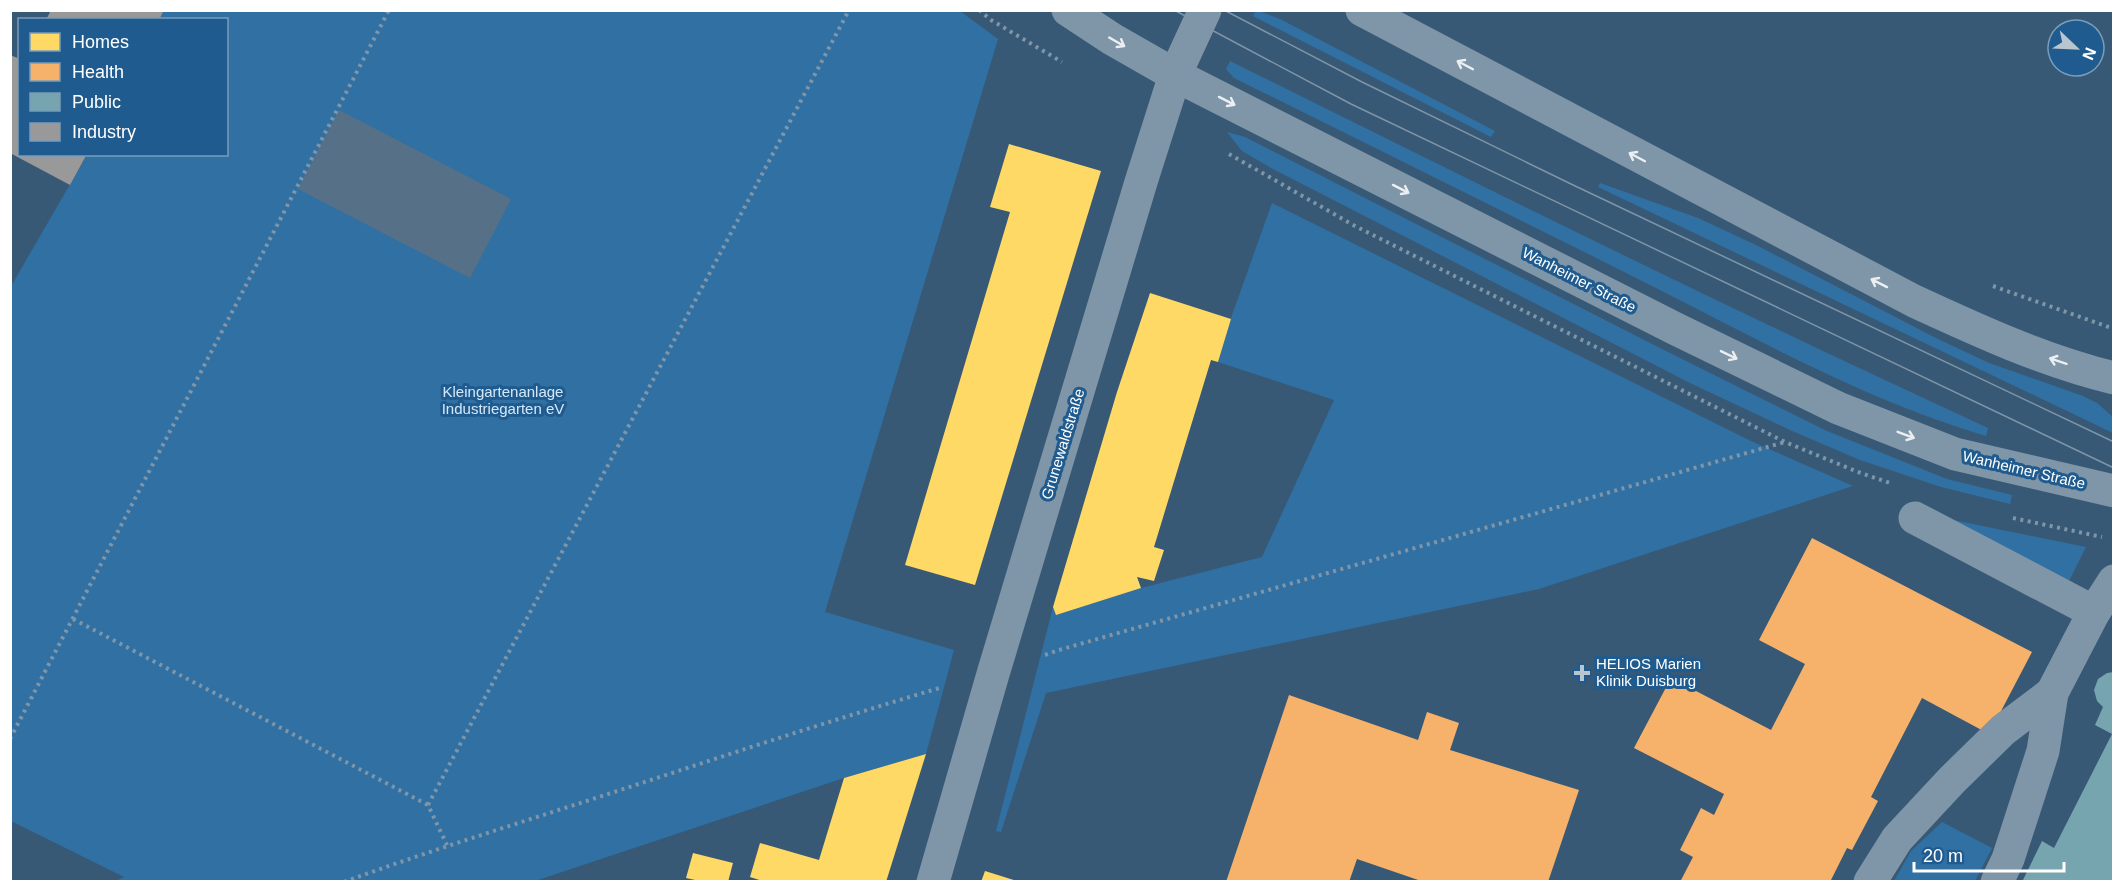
<svg xmlns="http://www.w3.org/2000/svg" width="2124" height="892" viewBox="0 0 2124 892" font-family="Helvetica,sans-serif">
  <rect width="100%" height="100%" fill="#385975"/>
  <g fill="#3170a3">
    <path d="M1256,10L1280,19L1495,131L1491,137L1253,16Z"/>
    <path d="M164,11H960L998,39L825,612L954,650L926,754L844,778L535,881H115L124,877L11,821L10,288L87,155L226,154V20L159,19Z"/>
    <path d="M1230,61C1482,186 1733,311 1988,428L1986,436C1868,401 1761,341 1652,286C1513,216 1373,147 1234,78L1226,69Z"/>
    <path d="M1227,132L1245,137L1664,350L1827,431L1947,479L2012,495L2010,504L1941,487L1860,460L1790,430L1692,384L1273,169L1242,151Z"/>
    <path d="M1600,183L1698,218L1756,245L1936,338L1989,363L2083,396L2097,403L2113,417V433L1598,187Z"/>
    <path d="M1272,203L1751,441L1853,486L1539,589L1046,693L1001,832L996,831L1053,607L1057,614L1141,588L1262,557L1334,400L1218,362L1231,318Z"/>
    <path d="M1929,515L2086,547L2066,587Z"/>
    <path d="M1942,822L1992,848L1975,881H1894L1911,851Z"/>
  </g>
  <g fill="#ffd966">
    <path d="M1009,144L1101,171L975,585L905,565L1010,212L990,207Z"/>
    <path d="M1150,293L1231,319L1218,362L1211,360L1154,547L1164,550L1154,581L1137,577L1141,588L1056,615L1053,607L1117,392Z"/>
    <path d="M926,754L886,882H766L750,877L760,843L819,860L844,778Z"/>
    <path d="M693,853L733,863L728,882H704L686,878Z"/>
    <path d="M985,871L1017,881V882H981Z"/>
  </g>
  <g fill="#f6b26b">
    <path d="M1812,538L2032,652L1989,734L1922,698L1871,797L1878,801L1852,850L1847,848L1830,882H1680L1693,857L1680,850L1701,808L1714,815L1724,794L1634,748L1671,678L1771,730L1805,664L1759,640Z"/>
    <path d="M1289,695L1418,740L1427,712L1459,723L1450,750L1579,790L1548,882H1424L1357,859L1349,882H1226Z"/>
  </g>
  <path fill="#76a5af" d="M2114,672V882H2022L2042,841L2054,848L2112,734L2095,725L2103,707L2097,701L2094,690L2098,679L2107,673Z"/>
  <g fill="#999">
    <path d="M51,10H164L159,20H46Z"/>
    <path d="M10,55L20,59V154H87L70,185L10,153Z"/>
  </g>
  <path fill="#567187" d="M339,110L511,199L470,278L298,189Z"/>
  <g fill="none" stroke-linecap="round" stroke-linejoin="round">
    <g stroke="#7f95a8" stroke-width="4" stroke-dasharray="3 4.5" stroke-linecap="butt">
      <path d="M979,10L991,20L1062,62"/>
      <path d="M1229,154L1355,226L1785,442L1858,472L1890,483"/>
      <path d="M1993,286L2114,329"/>
      <path d="M2013,518L2102,537"/>
      <path d="M73,619L428,805L447,845"/>
      <path d="M1045,655L1059,650L1785,442"/>
      <path d="M10,739L389,10"/>
      <path d="M428,805L849,10"/>
      <path d="M344,882C429,851 516,824 602,796C715,759 828,721 943,687"/>
    </g>
    <g stroke="#7f95a8" stroke-width="33">
      <path d="M1068,10L1112,39L1175,75L1676,329L1838,408L1955,454L2114,491"/>
      <path d="M1362,10L1914,301C1979,331 2044,361 2114,378"/>
      <path d="M1915,518L2094,612"/>
      <path d="M933,882L993,674L1141,182L1175,75L1205,10"/>
      <path d="M1870,882L1897,839L1952,780L2003,730L2052,693"/>
      <path d="M1997,882L2008,859L2043,751L2052,693L2094,612L2114,581"/>
    </g>
    <g stroke="#7f95a8" stroke-width="1.5">
      <path d="M1174,10L1351,104L2114,468"/>
      <path d="M1224,10L1362,82L1571,184L2114,442"/>
    </g>
  </g>
  <defs><path id="oneway-shaft" d="M-6 0H5M1.5-3L5.5 0L1.5 3" fill="none" stroke-width="1.6" stroke-linecap="round" stroke-linejoin="round" transform="scale(1.5)"/></defs>
  <g stroke="#eceff2">
    <use href="#oneway-shaft" transform="translate(1117 42) rotate(30)"/>
    <use href="#oneway-shaft" transform="translate(1465 65) rotate(-152)"/>
    <use href="#oneway-shaft" transform="translate(1227 101) rotate(27)"/>
    <use href="#oneway-shaft" transform="translate(1637 157) rotate(-152)"/>
    <use href="#oneway-shaft" transform="translate(1401 189) rotate(27)"/>
    <use href="#oneway-shaft" transform="translate(1879 283) rotate(-153)"/>
    <use href="#oneway-shaft" transform="translate(1729 355) rotate(26)"/>
    <use href="#oneway-shaft" transform="translate(2058 361) rotate(-161)"/>
    <use href="#oneway-shaft" transform="translate(1906 435) rotate(21)"/>
  </g>
  <path fill="#b9c5cf" stroke="#1f5b8e" stroke-width="2" d="M1579 664h6v6h6v6h-6v6h-6v-6h-6v-6h6z"/>
  <g text-anchor="middle" stroke-width="6" stroke-linejoin="round" paint-order="stroke">
    <g font-size="15" fill="#fff" stroke="#1f5b8e">
      <text transform="translate(1579 280) rotate(27)" y="5">Wanheimer Straße</text>
      <text transform="translate(1063 444) rotate(-73)" y="5">Grunewaldstraße</text>
      <text transform="translate(2024 470) rotate(13)" y="5">Wanheimer Straße</text>
    </g>
    <g font-size="15" fill="#d4e8f9" stroke="#1f5b8e">
      <text x="503" y="397">Kleingartenanlage<tspan x="503" dy="17">Industriegarten eV</tspan></text>
    </g>
    <g font-size="15" fill="#fff" stroke="#1f5b8e" text-anchor="start">
      <text x="1596" y="669">HELIOS Marien<tspan x="1596" dy="17">Klinik Duisburg</tspan></text>
    </g>
  </g>
  <rect width="2124" height="892" fill="none" stroke="#ffffff" stroke-width="24"/>
  <rect x="18" y="18" width="210" height="138" fill="#1f5b8e" stroke="#799dbb" stroke-width="1.5"/>
  <rect x="30" y="33" width="30" height="18" fill="#ffd966" stroke="#799dbb" stroke-width="1.5"/>
  <text x="72" y="48" font-size="18" fill="#ffffff">Homes</text>
  <rect x="30" y="63" width="30" height="18" fill="#f6b26b" stroke="#799dbb" stroke-width="1.5"/>
  <text x="72" y="78" font-size="18" fill="#ffffff">Health</text>
  <rect x="30" y="93" width="30" height="18" fill="#76a5af" stroke="#799dbb" stroke-width="1.5"/>
  <text x="72" y="108" font-size="18" fill="#ffffff">Public</text>
  <rect x="30" y="123" width="30" height="18" fill="#999999" stroke="#799dbb" stroke-width="1.5"/>
  <text x="72" y="138" font-size="18" fill="#ffffff">Industry</text>
  <g transform="translate(2076 48) rotate(113)"><circle r="28" fill="#1f5b8e" stroke="#799dbb" stroke-width="1.5"/>
  <path d="M0-4.5L10 22L0 15L-10 22Z" fill="#b9c5cf"/>
  <text y="-9" font-size="16" font-weight="bold" text-anchor="middle" fill="#ffffff">N</text>
  </g>
  <path d="M1914 862v9h150v-9" fill="none" stroke="#ffffff" stroke-width="3"/>
  <text x="1923" y="862" font-size="18" fill="#ffffff" stroke="#1f5b8e" stroke-width="4.5" paint-order="stroke">20 m</text>
</svg>
